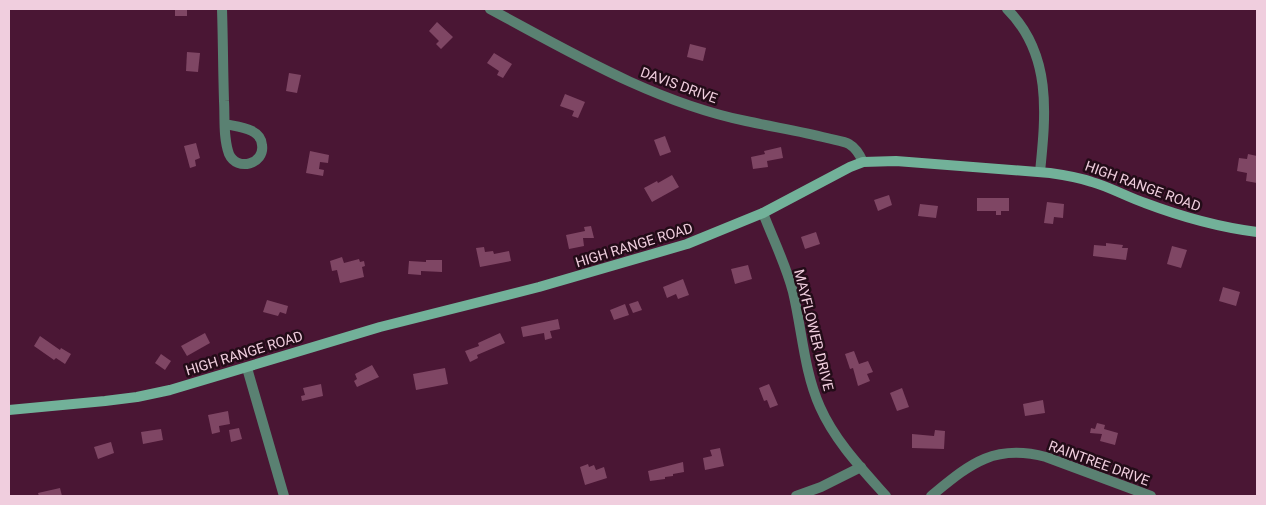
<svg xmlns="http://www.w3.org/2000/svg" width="1266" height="505" viewBox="0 0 1266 505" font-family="Roboto,sans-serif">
  <rect width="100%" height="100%" fill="#4a1634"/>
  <g fill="#7f4664">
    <rect x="175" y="9" width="12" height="7"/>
    <path d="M437,22L453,37L441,49L436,44L439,41L429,31Z"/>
    <path d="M690,44L706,48L703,61L687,57Z"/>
    <path d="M187,52L200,53L198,72L186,71Z"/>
    <path d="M494,53L512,64L503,78L497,75L499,71L487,63Z"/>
    <path d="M289,73L301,75L297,93L286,91Z"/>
    <path d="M565,94L585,102L578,118L572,116L574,111L560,106Z"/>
    <path d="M665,136L671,152L660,156L654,140Z"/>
    <path d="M196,143L200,158L195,160L196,166L190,168L184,146Z"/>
    <path d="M781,147L783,158L767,161L768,167L753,169L751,157L765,154L764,151Z"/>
    <path d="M310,151L329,155L328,163L320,162L319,169L324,170L323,176L306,173Z"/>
    <path d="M1248,154L1257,156V183L1246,181L1247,173L1237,171L1239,158L1247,159Z"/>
    <path d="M672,175L679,187L652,202L644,188L657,181L658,183Z"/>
    <path d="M889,195L892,205L878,211L874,200Z"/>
    <path d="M977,198H1009V211H1001V215H996V211H977Z"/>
    <path d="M1047,202L1064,204L1063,218L1054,217L1053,224L1044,223Z"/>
    <path d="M920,204L938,206L936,218L918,216Z"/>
    <path d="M591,226L594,238H583L584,246L569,249L566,235L585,231L584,227Z"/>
    <path d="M816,232L820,244L805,249L801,237Z"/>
    <path d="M1106,243L1123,245L1122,248H1128L1126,260L1093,256L1094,245L1106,246Z"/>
    <path d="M1172,246L1187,250L1181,268L1167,264Z"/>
    <path d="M484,247L485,252L493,251L494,254L509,251L511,261L480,267L476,248Z"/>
    <path d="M342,257L344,263L359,259L360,262L364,261L365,266L362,267L364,277L340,283L337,270L332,271L330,261Z"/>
    <path d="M426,260H442V272L421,271V275L408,274L409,261L426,262Z"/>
    <path d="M748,265L752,279L735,284L731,269Z"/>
    <path d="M683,279L689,295L678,299L676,294L667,298L663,287Z"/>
    <path d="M1223,287L1240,292L1236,306L1219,301Z"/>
    <path d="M267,300L288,306L286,314L280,312L278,316L263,312Z"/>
    <path d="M638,301L642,310L633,313L629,304Z"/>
    <path d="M625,304L629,315L614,320L610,310Z"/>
    <path d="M558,319L560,329L550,331L552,338L545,340L544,333L523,337L521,327Z"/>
    <path d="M205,333L210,343L187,356L181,346Z"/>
    <path d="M500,333L505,343L477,355L478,358L470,362L465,351L479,346L478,343Z"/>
    <path d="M40,336L60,350L61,348L71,354L65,364L56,358L54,360L34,346Z"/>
    <path d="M854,351L859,364L868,361L873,372L867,374L870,381L858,386L853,368L850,369L845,354Z"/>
    <path d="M161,354L171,361L165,370L155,363Z"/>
    <path d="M372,365L379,377L357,387L354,381L357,379L355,374Z"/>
    <path d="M445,368L448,384L416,390L413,374Z"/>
    <path d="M321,384L323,396L302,401L301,396L305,395L303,388Z"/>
    <path d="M769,384L778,405L770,408L767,400L764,401L759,388Z"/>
    <path d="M902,388L909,407L897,411L890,393Z"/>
    <path d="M1043,400L1045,413L1025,416L1023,404Z"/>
    <path d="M228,411L230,424L219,426L220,432L212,434L208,415Z"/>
    <path d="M1097,423L1105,425L1104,429L1118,433L1115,445L1100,441L1102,434L1090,433L1091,428L1095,429Z"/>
    <path d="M239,428L242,439L231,442L229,430Z"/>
    <path d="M161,429L163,440L143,444L141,432Z"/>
    <path d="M935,430L945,431L944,449L912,448V434L934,436Z"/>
    <path d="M111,442L114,453L98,459L94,447Z"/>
    <path d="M720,448L724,466L705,470L703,458L712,456L710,450Z"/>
    <path d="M683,462L684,472L673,474V476L665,477V479L650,481L648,471Z"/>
    <path d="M588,464L589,467L594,465L596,470L604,467L607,478L585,485L580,467Z"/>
    <path d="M60,488L62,496H39L38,493Z"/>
  </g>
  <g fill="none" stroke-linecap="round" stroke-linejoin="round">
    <g stroke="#5a8172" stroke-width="10">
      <path d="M222,9C223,39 223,70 224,101C225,117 223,138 229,154C237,172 265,164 262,145C261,128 238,127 225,124"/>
      <path d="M490,9C572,53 654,102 746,121C773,127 800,131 827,138C834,140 844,141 849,144C856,148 860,155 863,162"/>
      <path d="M1007,9C1052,54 1046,113 1040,172"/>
      <path d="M763,213C773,239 786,265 793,292C802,330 804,371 820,407C835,441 862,469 886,496"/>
      <path d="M247,368L284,496"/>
      <path d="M796,496L821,487L861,467"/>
      <path d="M931,496C969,465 993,443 1046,457L1151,496"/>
    </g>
    <path stroke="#72b199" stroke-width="10" d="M9,410L105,401L137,397L170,390L380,327L539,287L687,244L763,213L850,167L863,162L896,161L1050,173C1064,175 1078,177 1092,182C1110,187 1127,197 1145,203C1182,217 1218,227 1257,232"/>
  </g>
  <g text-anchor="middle" stroke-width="5" stroke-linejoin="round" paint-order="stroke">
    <g font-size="14" fill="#f0cede" stroke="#230c18">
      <text transform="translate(679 85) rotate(20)" y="5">DAVIS DRIVE</text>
      <text transform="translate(1143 186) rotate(20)" y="5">HIGH RANGE ROAD</text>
      <text transform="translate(634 245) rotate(-17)" y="5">HIGH RANGE ROAD</text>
      <text transform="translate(814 330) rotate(76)" y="5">MAYFLOWER DRIVE</text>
      <text transform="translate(244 353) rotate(-17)" y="5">HIGH RANGE ROAD</text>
      <text transform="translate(1099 463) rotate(20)" y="5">RAINTREE DRIVE</text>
    </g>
  </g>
  <rect width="1266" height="505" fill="none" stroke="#f0cede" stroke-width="20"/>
</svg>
